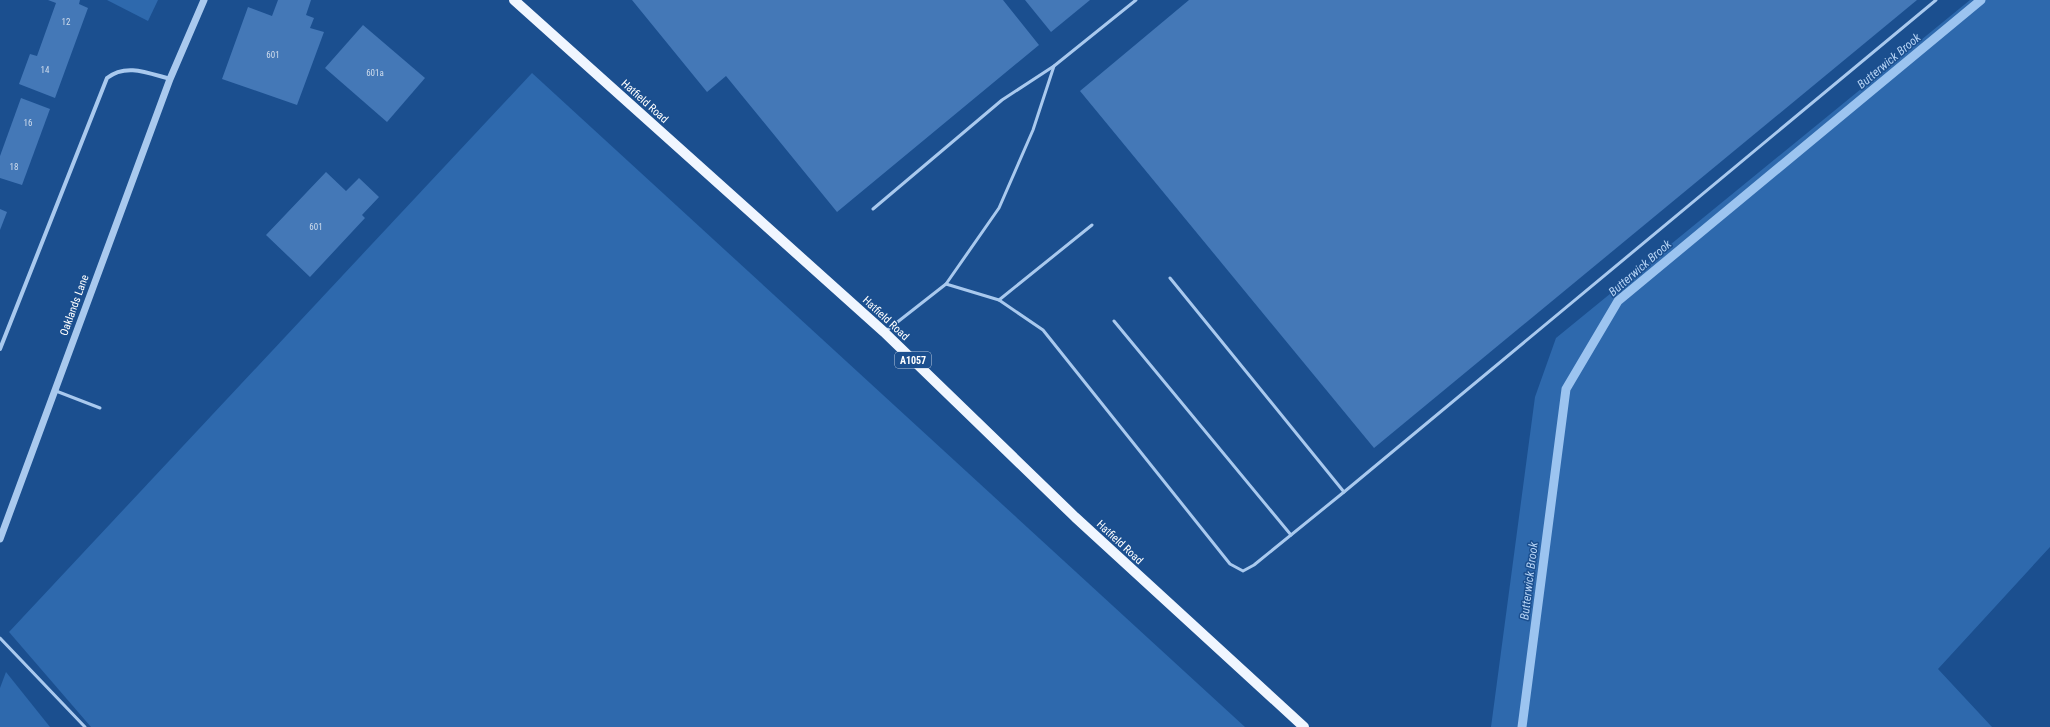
<svg xmlns="http://www.w3.org/2000/svg" width="2050" height="727" viewBox="0 0 2050 727" font-family="'Roboto Condensed',sans-serif">
  <rect width="100%" height="100%" fill="#1b4f8f"/>
  <g fill="#2e69ad">
    <path d="M107,0H158L148,21Z"/>
    <path d="M1970,0H2050V547L1938,669L1992,727H1491L1535,397L1556,338Z"/>
    <path d="M532,73L1245,727H91L9,632Z"/>
    <path d="M6,672L50,727H0V688Z"/>
  </g>
  <g fill="none" stroke-linecap="round" stroke-linejoin="round">
    <path stroke="#9cc4f0" stroke-width="9" d="M1522,727L1566,389L1618,301L1981,0"/>
  </g>
  <g fill="#4478b7">
    <path d="M48,0H80L79,4L88,8L55,98L19,84L30,54L37,56L56,3Z"/>
    <path d="M278,0H311L306,15L314,18L310,28L324,32L297,105L222,79L248,7L272,16Z"/>
    <path d="M632,0H1003L1039,45L837,212L726,76L707,92Z"/>
    <path d="M1025,0H1090L1051,32Z"/>
    <path d="M1189,0H1917L1374,448L1080,91Z"/>
    <path d="M363,25L425,78L387,122L325,68Z"/>
    <path d="M21,98L50,109L22,185L0,178V156Z"/>
    <path d="M326,172L346,191L359,178L379,197L362,215L365,218L310,277L266,235Z"/>
    <path d="M0,209L7,212L0,230Z"/>
  </g>
  <g fill="none" stroke-linecap="round" stroke-linejoin="round">
    <g stroke="#a9c9ee" stroke-width="3">
      <path d="M873,209L1002,100L1054,66"/>
      <path d="M1170,278L1344,492"/>
      <path d="M946,284L999,300L1043,330L1230,564L1243,571L1254,565L1344,492L1936,0"/>
      <path d="M999,300L1092,225"/>
      <path d="M1114,321L1291,535"/>
      <path d="M886,331L946,284L999,208L1033,130L1054,66L1136,0"/>
      <path d="M56,391L100,408"/>
      <path d="M0,638L85,727"/>
    </g>
    <path stroke="#a9c9ee" stroke-width="4" d="M0,349L107,78C126,63 148,73 170,79"/>
    <path stroke="#a9c9ee" stroke-width="7" d="M0,539L170,79L204,0"/>
    <path stroke="#f0f6ff" stroke-width="10" d="M514,0L884,332L1075,517L1304,727"/>
  </g>
  <g text-anchor="middle" stroke-width="3" stroke-linejoin="round" paint-order="stroke">
    <g font-size="9" fill="#d0dded">
      <text x="66" y="25">12</text>
      <text x="273" y="58">601</text>
      <text x="45" y="73">14</text>
      <text x="375" y="76">601a</text>
      <text x="28" y="126">16</text>
      <text x="14" y="170">18</text>
      <text x="316" y="230">601</text>
    </g>
    <rect fill="#1b4f8f" stroke="#bbcadd" stroke-width="1" x="895" y="352" width="36" height="16" rx="3"/>
    <g font-size="10" font-weight="bold" fill="#fff">
      <text x="913" y="364">A1057</text>
    </g>
    <g font-size="11" fill="#fff" stroke="#1b4f8f">
      <text transform="translate(645 101) rotate(42)" y="4">Hatfield Road</text>
      <text transform="translate(74 305) rotate(-70)" y="4">Oaklands Lane</text>
      <text transform="translate(886 318) rotate(43)" y="4">Hatfield Road</text>
      <text transform="translate(1120 542) rotate(43)" y="4">Hatfield Road</text>
    </g>
    <g font-size="12" font-style="italic" fill="#b5d3f5" stroke="#1b4f8f">
      <text transform="translate(1889 61) rotate(-40)" y="4">Butterwick Brook</text>
      <text transform="translate(1640 268) rotate(-41)" y="4">Butterwick Brook</text>
      <text transform="translate(1529 581) rotate(-83)" y="4">Butterwick Brook</text>
    </g>
  </g>
</svg>
